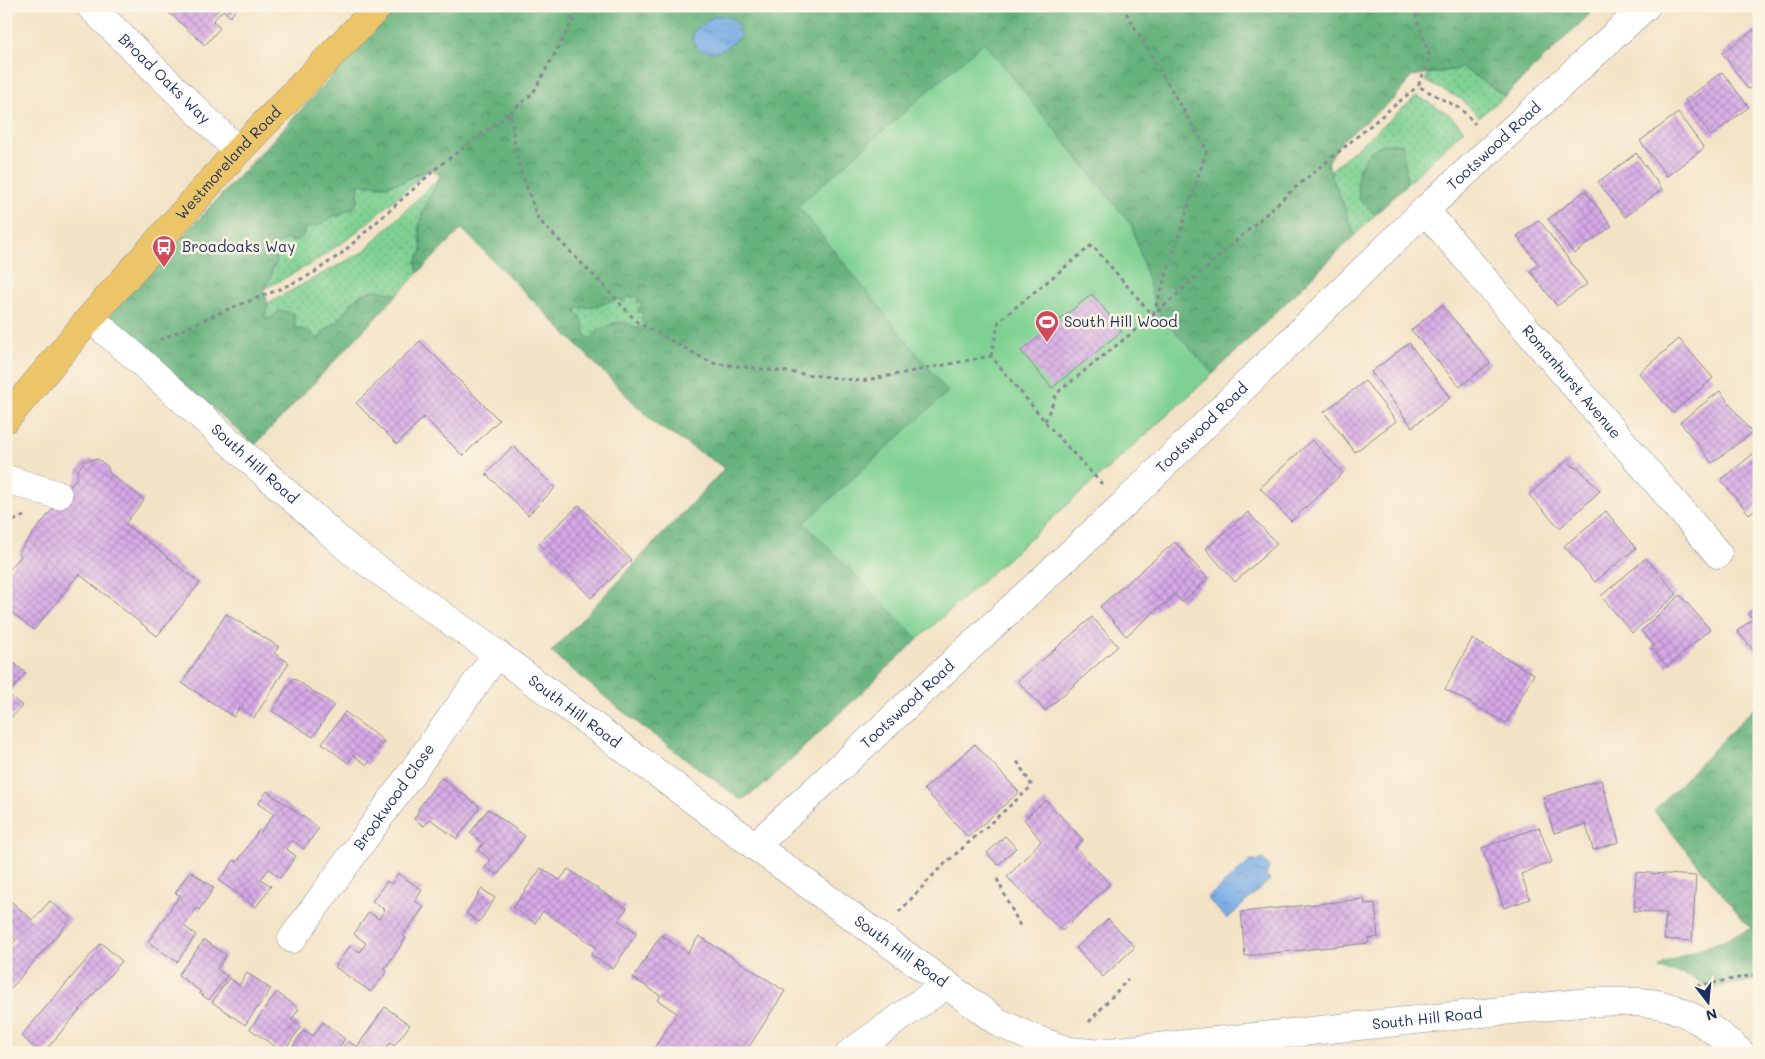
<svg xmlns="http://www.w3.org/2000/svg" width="1765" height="1059" viewBox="0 0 1765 1059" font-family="Mali,sans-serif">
  <defs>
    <pattern id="green-dots" width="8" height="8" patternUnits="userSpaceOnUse" patternTransform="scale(1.25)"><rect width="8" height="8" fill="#7ed193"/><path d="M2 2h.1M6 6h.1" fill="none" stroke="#66aa7b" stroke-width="1.8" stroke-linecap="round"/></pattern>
    <pattern id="forest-crowns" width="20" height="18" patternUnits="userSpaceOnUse" patternTransform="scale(1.25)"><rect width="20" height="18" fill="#66b37d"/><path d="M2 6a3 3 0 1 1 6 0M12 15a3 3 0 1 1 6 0" fill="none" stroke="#53926a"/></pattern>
    <pattern id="water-ripples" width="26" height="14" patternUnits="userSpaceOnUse" patternTransform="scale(1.25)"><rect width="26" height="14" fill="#78ace5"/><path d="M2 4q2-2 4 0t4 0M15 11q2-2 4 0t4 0" fill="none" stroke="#628cbd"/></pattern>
    <pattern id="building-cross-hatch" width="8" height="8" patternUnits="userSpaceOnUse" patternTransform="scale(1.25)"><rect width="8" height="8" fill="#d7a9e7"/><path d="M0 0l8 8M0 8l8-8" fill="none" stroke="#ae8abe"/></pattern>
  </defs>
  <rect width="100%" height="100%" fill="#fcf5e5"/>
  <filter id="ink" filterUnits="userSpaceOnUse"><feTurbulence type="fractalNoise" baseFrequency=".02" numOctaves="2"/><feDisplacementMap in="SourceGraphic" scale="10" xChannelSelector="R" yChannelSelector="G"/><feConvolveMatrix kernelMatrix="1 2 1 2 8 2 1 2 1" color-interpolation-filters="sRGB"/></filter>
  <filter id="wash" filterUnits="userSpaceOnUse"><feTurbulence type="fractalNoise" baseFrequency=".0096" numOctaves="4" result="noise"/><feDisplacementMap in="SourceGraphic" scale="20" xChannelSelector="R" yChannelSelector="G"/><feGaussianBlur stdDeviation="1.12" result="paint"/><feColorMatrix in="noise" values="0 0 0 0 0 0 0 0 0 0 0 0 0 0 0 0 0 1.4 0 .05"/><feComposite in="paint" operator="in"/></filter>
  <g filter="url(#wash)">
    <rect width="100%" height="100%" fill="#f3e3c6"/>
    <g fill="url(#green-dots)" stroke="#4c8078">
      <path d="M1463,68L1505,96L1479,117L1461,99L1425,81L1428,74Z"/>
      <path d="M1417,96L1449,114L1464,129L1407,184L1405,162L1401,144L1360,200L1375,215L1355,235L1330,171Z"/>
      <path d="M431,168L352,236L309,265L264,289C272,279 268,272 277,263L273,254L271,245L279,244L286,239L293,242L305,228C318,226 326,223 335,215L340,216L346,211L353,209L358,200L359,184L384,186L401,182Z"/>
      <path d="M441,176L422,214L419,228L422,251L416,262L418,273L398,294L373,290L362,294L353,301L337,322L326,329L318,340L309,331L295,328L294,314L276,315L269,319L264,317L268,310V303L363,252Z"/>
      <path d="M635,295L643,303L637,312H643L647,324L637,329C633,327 629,324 626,322C617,319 595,332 590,339L585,337C584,326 576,318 576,309L604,303L617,299L625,301L629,297Z"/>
    </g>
    <g fill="url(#forest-crowns)" stroke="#40716e" fill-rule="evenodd">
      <path d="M398,6H1598L1505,96L1463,68L1412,76L1395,98L1342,140L1327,163L1355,235L1213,374L1157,312L1132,226L984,43L798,206L948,392L804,523L918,639L764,785L741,800L627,715L551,652L725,468L655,424L462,229L418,273L416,262L422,251L419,228L422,214L440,176L431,168L401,182L384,186L359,184L358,200L353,209L346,211L340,216L335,215C326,223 318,226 305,228C304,240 296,243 285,239L279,244L271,245L273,254L277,263L271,270V277L264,289C267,300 269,306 264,317L269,319L276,315L279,310L294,314L295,328L309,331L318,340L326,329L337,322L353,301L362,294L373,290L398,294L255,445L108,316ZM635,296L639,299L637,302L642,304L637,312H643L641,321L646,324L637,329C623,316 601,326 590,339L586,336C586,331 582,321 581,316L576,314V309L597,306L617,299L625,301L629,297L633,298Z"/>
      <path d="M1384,144H1402L1405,162L1407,184L1375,215L1360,200L1357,185L1359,168L1370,151Z"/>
      <path d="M1759,703V979L1712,989L1692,977L1659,969L1663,964L1751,929L1654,811Z"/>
    </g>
    <path fill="#7ed193" stroke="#4c8078" d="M984,42L1132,226L1157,312L1213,374L918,639L804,523L948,392L798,206Z"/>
    <g fill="url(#water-ripples)" stroke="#4a6ea2">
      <path d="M714,16C731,16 738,18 740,36C724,50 721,55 699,50L693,42V32Z"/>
      <path d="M1263,859L1269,866L1266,877L1270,880L1227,919L1207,898L1252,860L1256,862Z"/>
    </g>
    <g id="blocks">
      <g fill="url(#building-cross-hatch)">
        <path d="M171,6H239L230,17L223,10L213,21L220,28L205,45L167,11Z"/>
        <path d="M1759,26V81L1748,89L1722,53Z"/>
        <path d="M1722,72L1749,107L1711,136L1685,100Z"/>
        <path d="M1678,113L1704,148L1667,176L1640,141Z"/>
        <path d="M1636,153L1662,189L1625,217L1598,182Z"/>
        <path d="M1585,191L1612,226L1574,254L1548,219Z"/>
        <path d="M1539,220L1587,284L1557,306L1530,271L1539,265L1517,236Z"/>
        <path d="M1092,294L1122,331L1052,388L1021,351Z"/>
        <path d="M1442,305L1490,363L1460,387L1411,330Z"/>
        <path d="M1679,339L1713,378L1673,413L1639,373Z"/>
        <path d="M420,341L499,420L463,456L424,417L397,444L356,403Z"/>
        <path d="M1409,343L1450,398L1412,427L1371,372Z"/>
        <path d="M1365,381L1396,421L1355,452L1324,412Z"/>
        <path d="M1720,391L1752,433L1712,463L1680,422Z"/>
        <path d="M1312,440L1343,473L1291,521L1260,488Z"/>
        <path d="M513,446L555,488L528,515L486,474Z"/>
        <path d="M1759,449V506L1749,514L1721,480Z"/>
        <path d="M98,459L108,467L109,473L144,500L125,524L200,583L157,636L79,574L34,630L6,608V568L9,570L21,556L18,553L77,478V472L84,461Z"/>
        <path d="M1567,460L1575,468L1578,467L1600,491L1560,528L1529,495Z"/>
        <path d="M579,505L631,560L591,598L539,543Z"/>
        <path d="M1606,511L1636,548L1595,582L1564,546Z"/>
        <path d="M1248,512L1277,544L1235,582L1206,549Z"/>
        <path d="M1175,542L1208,579L1182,602L1175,594L1126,636L1100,606Z"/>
        <path d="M1646,558L1677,594L1632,633L1601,596Z"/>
        <path d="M1680,595L1710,629L1667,667L1651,648L1654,645L1641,631Z"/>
        <path d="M1759,605V657L1737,631L1753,619L1748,614Z"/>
        <path d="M226,614L279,647L274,653L289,663L254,718L239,708L234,717L182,683Z"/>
        <path d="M1092,617L1118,646L1045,711L1018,681Z"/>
        <path d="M1472,639L1534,674L1506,723L1445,689Z"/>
        <path d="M6,656L26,673L8,694L22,706L6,723Z"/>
        <path d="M293,678L334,705L313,737L272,711Z"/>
        <path d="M345,712L384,741L367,765L353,755L348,763L322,743Z"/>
        <path d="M975,744L1019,792L968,837L924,789Z"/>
        <path d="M441,778L480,807L457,839L430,819L424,826L414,819L419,810L418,809Z"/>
        <path d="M1601,780L1619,842L1593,850L1586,824L1554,833L1543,797Z"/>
        <path d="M267,791L319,828L304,849L292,840L286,849L296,856L280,878L269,869L261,879L271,886L256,907L219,881L234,860L237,862L259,830L261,832L274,814L258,804Z"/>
        <path d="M1046,800L1083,840L1075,847L1110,884L1062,931L1007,877L1041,841L1024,819Z"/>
        <path d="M488,809L525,836L497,875L485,867L491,860L478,850L483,843L470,833Z"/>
        <path d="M1539,827L1552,862L1521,874L1530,899L1504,908L1482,848Z"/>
        <path d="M1005,836L1016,848L998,865L987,853Z"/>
        <path d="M541,868L560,880L568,869L627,908L618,920L637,933L613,969L591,955L596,947L543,911L535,923L513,908Z"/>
        <path d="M190,871L214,888L199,910L197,908L184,926L196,935L177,962L148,942L180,895L175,893Z"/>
        <path d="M1636,872L1696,876L1692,941L1664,939L1666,913L1634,911Z"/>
        <path d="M398,873L422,890L415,901L424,907L403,936L406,938L384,969L387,971L371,992L335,967L350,946L360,952L366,943L354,934L369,912L379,919L385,910L372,901L387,881L391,884Z"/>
        <path d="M482,889L495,898L479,922L466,913Z"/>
        <path d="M6,897L33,920L50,901L71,919L6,994V951L16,940L6,932Z"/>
        <path d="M1364,899L1365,904L1375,903L1378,937L1368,939L1369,943L1245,956L1241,912Z"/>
        <path d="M1108,919L1135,947L1103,977L1076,948Z"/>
        <path d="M661,935L688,953L699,936L785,991L745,1053H651L677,1013L657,1000L661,996L633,978Z"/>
        <path d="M204,940L226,955L217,969L227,976L209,1000L199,993L201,992L178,975Z"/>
        <path d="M101,943L122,961L43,1053H40L21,1036Z"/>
        <path d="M247,973L271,989L245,1025L212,1002L229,978L239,985Z"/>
        <path d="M277,992L299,1009L291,1020L301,1027L283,1052L250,1029Z"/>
        <path d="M385,1007L410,1025L394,1046L390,1043L383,1053H339L348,1041L357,1047Z"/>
        <path d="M323,1022L345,1039L335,1053H288L304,1030L313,1036Z"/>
      </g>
    </g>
  </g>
  <g filter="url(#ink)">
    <use href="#blocks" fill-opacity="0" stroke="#878992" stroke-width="1"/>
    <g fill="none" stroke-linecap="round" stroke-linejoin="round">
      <g stroke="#878992" stroke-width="29">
        <g id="minor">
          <path id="s1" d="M90,6L238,151"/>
          <path id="s2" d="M1425,210L1718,554"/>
          <path id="s3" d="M90,318L131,353L350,550L497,654L755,846L998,1022L1032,1038L1068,1051L1092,1053"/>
          <path d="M6,479L58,495"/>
          <path id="s4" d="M755,846L1122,506L1425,210L1646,6"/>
          <path id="s5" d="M292,939L497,654"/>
          <path d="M850,1053L947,984"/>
          <path id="s6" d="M1100,1053L1589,1002C1613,1002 1639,1000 1662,1005C1691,1012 1719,1033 1741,1053"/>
        </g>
      </g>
      <g stroke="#878992" stroke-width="29">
        <g id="major">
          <path id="s7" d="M6,419L90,318L238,151L379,6"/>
        </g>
      </g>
      <g stroke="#878992" stroke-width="3" stroke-dasharray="4 4" stroke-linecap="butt">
        <path d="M1122,6L1207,150L1153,315"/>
        <path d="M1413,6L1430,58L1418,86L1461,109L1475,124"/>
        <path d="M510,113L533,93L581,6"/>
        <path d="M160,340L226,310L280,289L312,274L342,253L439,166L510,113L518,163L538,219L604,286L637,322L712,363L862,381L991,356L1053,431L1102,484"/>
        <path d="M991,356L999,321L1092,245L1153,316"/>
        <path d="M1045,421L1057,393L1153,316L1296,187L1418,86"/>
        <path d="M6,524L24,516"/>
        <path d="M997,879L1020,926"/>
        <path d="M899,912L938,870L1032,786L1017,761"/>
        <path d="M1697,986L1759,974"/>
        <path d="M1089,1022L1128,979"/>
      </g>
      <use href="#minor" stroke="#fff" stroke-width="28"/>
      <use href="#major" stroke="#edc569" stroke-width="28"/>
    </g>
  </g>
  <defs>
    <g id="bus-pin" transform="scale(1.25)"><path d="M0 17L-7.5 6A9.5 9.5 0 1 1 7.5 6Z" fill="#d1495b" stroke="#fcf5e5"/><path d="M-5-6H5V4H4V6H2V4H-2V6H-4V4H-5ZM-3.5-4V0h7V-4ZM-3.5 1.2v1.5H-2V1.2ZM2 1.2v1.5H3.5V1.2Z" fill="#fff"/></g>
    <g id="stadium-pin" transform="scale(1.25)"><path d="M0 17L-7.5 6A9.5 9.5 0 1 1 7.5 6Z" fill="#d1495b" stroke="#fcf5e5"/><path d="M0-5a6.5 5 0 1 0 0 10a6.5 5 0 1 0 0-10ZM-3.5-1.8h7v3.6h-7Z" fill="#fff"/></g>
  </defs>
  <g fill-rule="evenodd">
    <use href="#bus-pin" x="164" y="247"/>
    <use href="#stadium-pin" x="1047" y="322"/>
  </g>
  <g text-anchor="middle" stroke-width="5" stroke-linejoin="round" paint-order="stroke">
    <g font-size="15" fill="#1b2f5e" stroke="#fcf5e5">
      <text dy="5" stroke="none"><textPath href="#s1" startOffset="104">Broad Oaks Way</textPath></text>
      <text dy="5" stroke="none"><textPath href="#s4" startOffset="1018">Tootswood Road</textPath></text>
      <text dy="5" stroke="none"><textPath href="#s7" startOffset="339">Westmoreland Road</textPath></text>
      <text dy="5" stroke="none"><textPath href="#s2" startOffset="226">Romanhurst Avenue</textPath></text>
      <text dy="5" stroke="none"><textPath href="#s4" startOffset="612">Tootswood Road</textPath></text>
      <text dy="5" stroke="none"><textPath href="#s3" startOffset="220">South Hill Road</textPath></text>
      <text dy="5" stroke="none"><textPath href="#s4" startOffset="208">Tootswood Road</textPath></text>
      <text dy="5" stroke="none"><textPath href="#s3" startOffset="625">South Hill Road</textPath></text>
      <text dy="5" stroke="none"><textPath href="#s5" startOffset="175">Brookwood Close</textPath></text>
      <text dy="5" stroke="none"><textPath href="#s3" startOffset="1030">South Hill Road</textPath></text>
      <text dy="5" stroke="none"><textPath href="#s6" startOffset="329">South Hill Road</textPath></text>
    </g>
    <g font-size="15" fill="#1b2f5e" stroke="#fcf5e5" text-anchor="start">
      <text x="182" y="252">Broadoaks Way</text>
      <text x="1064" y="327">South Hill Wood</text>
    </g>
  </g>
  <rect width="1765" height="1059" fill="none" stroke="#fcf5e5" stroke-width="25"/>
  <g transform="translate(1708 1002) rotate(164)" stroke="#fcf5e5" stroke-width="4" paint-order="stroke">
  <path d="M0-4L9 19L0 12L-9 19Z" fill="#1b2f5e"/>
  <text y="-8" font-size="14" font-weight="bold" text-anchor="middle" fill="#1b2f5e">N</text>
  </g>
</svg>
